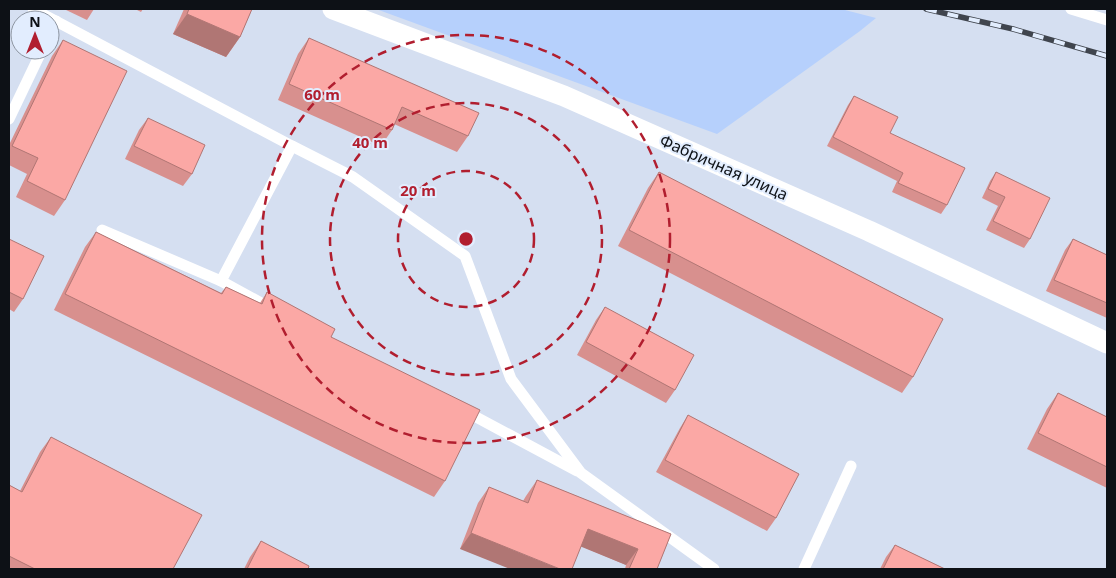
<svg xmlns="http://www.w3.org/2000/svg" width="1116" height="578" viewBox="0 0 1116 578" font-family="'Noto Sans',sans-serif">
  <rect width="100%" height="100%" fill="#d5dff1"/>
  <path fill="#b6d0fc" d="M376,9H841L876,18L860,31L717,134Z"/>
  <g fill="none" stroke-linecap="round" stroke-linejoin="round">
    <g stroke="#fff" stroke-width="11">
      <path d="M33,9L292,146L221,281"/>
      <path d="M1071,9L1107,20"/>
      <path d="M50,33L56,21"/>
      <path d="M9,119L42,50"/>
      <path d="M292,146L353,177L465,256L511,379L581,473L714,569"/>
      <path d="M102,230L221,281L272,309"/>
      <path d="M463,410L577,471"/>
      <path d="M804,569L851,466"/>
    </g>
    <path stroke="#fff" stroke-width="21" d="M333,9L564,96L869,231L1107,343"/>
    <g stroke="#40454e" stroke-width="5.5">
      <path id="rail" d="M926,9L1013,29L1107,56"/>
    </g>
    <use href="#rail" stroke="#e2edfe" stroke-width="4" stroke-dasharray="11" stroke-linecap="butt"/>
  </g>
  <g fill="#d8908e">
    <path d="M64,9H94L87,20Z"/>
    <path d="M135,9H143L141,12Z"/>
    <path d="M184,9H252L240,37L226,57L173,34Z"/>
    <path d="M309,38L468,136L457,152L394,124L392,130L381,146L278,100L298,54Z"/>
    <path d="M63,40L65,200L54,216L16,197L27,174L9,165V145L52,56Z"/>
    <path d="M854,96L890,133L947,205L941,214L892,192L897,181L827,146L848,105Z"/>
    <path d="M148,118L192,174L183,186L125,159L139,130Z"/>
    <path d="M659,172L913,377L902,393L618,246L648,188Z"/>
    <path d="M996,172L1030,239L1024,248L986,230L998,206L982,198L990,181Z"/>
    <path d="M96,232L221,293L226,287L260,303L267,292L331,337L445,481L434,497L54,310L85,247Z"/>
    <path d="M9,239L23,299L14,312L9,309Z"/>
    <path d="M1073,239L1107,255V318L1046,291L1065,250Z"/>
    <path d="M605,307L675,390L666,403L577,355L596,320Z"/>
    <path d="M1058,393L1107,417V488L1027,449L1047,409Z"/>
    <path d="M688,415L776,518L767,531L656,472L680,428Z"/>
    <path d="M51,437L173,569H9V485L20,491L40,452Z"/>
    <path d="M537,480L671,534L657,569H625L626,565L581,546L460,549L478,503L489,487L523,501L526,496Z"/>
    <path d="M261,541L308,569H244L250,557Z"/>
    <path d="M895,545L945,569H880L886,557Z"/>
  </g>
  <g fill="#b07674">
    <path d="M187,14L240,37L226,57L173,34Z"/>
    <path d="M588,529L638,549L626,565L577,545Z"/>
    <path d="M471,533L560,569H510L460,549Z"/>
  </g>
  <g fill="#fba8a5" stroke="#b07674">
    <path d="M189,9H252L240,37L187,14Z"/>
    <path d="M309,38L479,113L468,136L402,107L392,130L289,84Z"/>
    <path d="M63,40L127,71L65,200L27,181L38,158L12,146Z"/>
    <path d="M854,96L898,117L890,133L965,168L947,205L898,183L903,173L833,137Z"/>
    <path d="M148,118L205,145L192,174L134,146Z"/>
    <path d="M659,172L943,319L913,377L629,230Z"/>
    <path d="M996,172L1050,198L1030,239L993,221L1005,197L988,189Z"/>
    <path d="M96,232L222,294L226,287L262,304L267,292L335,329L331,337L480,410L445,481L65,294Z"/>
    <path d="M9,239L44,256L23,299L9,292Z"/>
    <path d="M1073,239L1107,255V303L1054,280Z"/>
    <path d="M605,307L694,355L675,390L586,342Z"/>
    <path d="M1058,393L1107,417V467L1038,433Z"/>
    <path d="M688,415L799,474L776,518L665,460Z"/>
    <path d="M51,437L202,515L173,569H35L9,556V485L22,492Z"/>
    <path d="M537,480L671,534L657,569H629L638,549L588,529L572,569H560L471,533L489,487L528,503Z"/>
    <path d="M261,541L309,566L308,569H247Z"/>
    <path d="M895,545L945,569H883Z"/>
  </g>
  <g fill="none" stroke="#b11e2f" stroke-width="2.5" stroke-dasharray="9 6">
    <circle cx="466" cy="239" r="68"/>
    <circle cx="466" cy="239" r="136"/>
    <circle cx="466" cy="239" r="204"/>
  </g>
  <g text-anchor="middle" stroke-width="4" stroke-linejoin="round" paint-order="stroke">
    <g font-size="16" fill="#0d1116" stroke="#e2edfe">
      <text transform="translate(724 167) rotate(24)" y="6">Фабричная улица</text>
    </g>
  </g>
  <circle cx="466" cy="239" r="8" fill="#b11e2f" stroke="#e2edfe" stroke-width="2.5"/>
  <g font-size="15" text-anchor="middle" font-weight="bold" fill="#b11e2f" stroke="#e2edfe" stroke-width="4" stroke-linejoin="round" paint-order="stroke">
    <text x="322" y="100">60 m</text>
    <text x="370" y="148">40 m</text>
    <text x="418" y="196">20 m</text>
  </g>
  <rect width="1116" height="578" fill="none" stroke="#0d1116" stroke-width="20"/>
  <g transform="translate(35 35)"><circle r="24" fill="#e2edfe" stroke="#8d95a1"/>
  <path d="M0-4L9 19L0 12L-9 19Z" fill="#b11e2f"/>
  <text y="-8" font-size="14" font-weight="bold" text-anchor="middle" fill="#0d1116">N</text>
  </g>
</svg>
